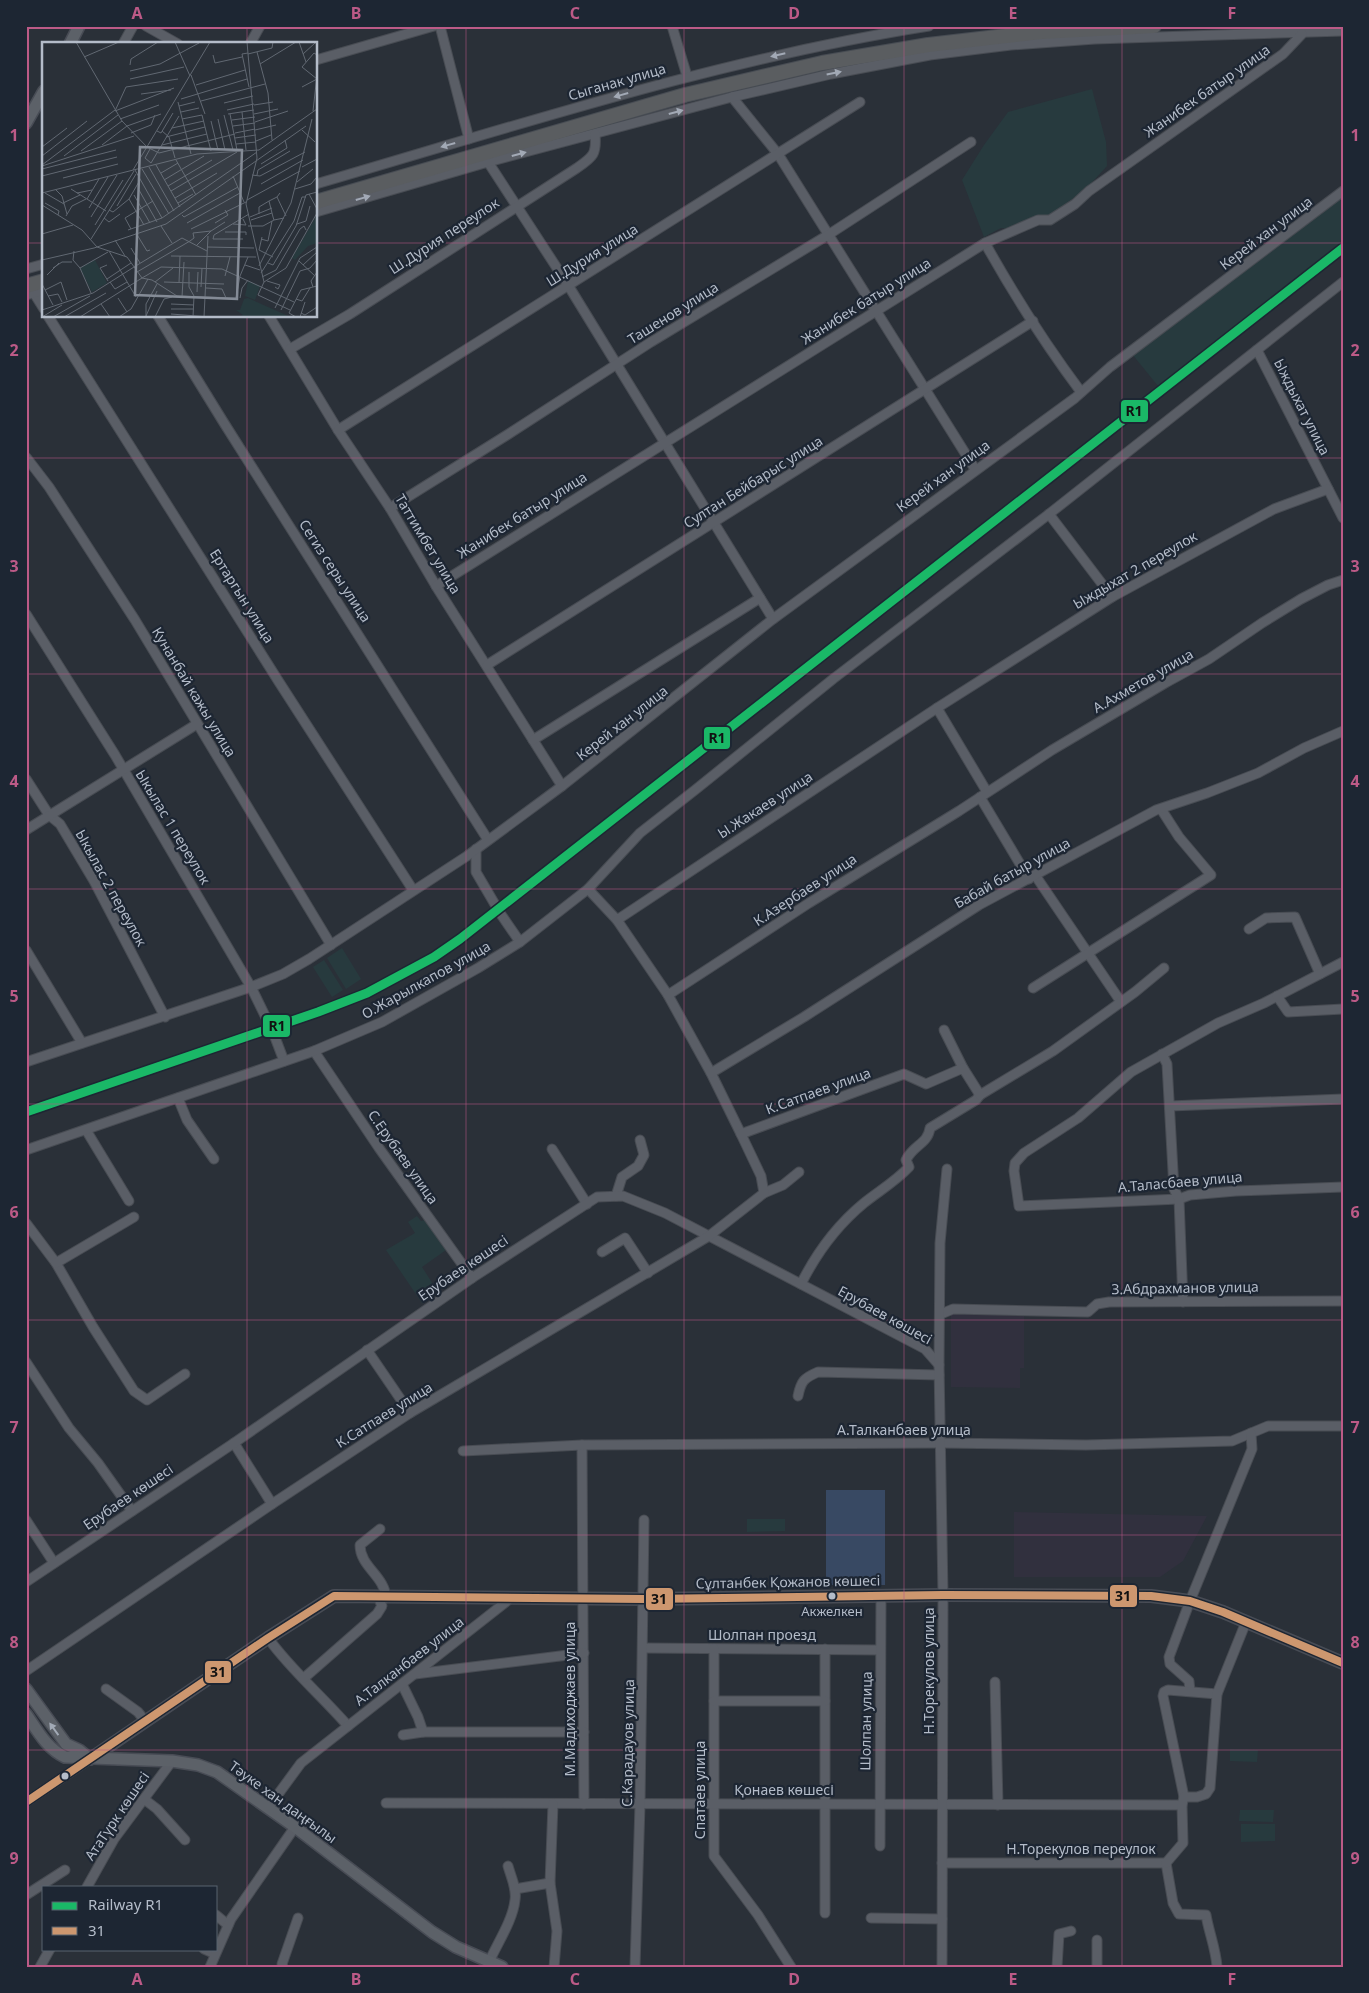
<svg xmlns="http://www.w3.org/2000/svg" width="1369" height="1993" viewBox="0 0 1369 1993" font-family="'Noto Sans',sans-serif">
  <rect width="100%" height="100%" fill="#2a3038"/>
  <g fill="#31303e">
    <path d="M951,1314L1024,1315V1368H1020V1388L951,1387Z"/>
    <path d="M1014,1512L1207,1516L1183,1561L1160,1577H1014Z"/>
  </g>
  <g fill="#273a3e">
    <path d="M1092,89L1106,142L1107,166L1085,190L1049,216L1013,229L1001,228L984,237L962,180L984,145L1008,112Z"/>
    <path d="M1343,195V244L1158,386L1132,354Z"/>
    <path d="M342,948L361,979L346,989L327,958Z"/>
    <path d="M324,960L343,990L332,997L313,967Z"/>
    <path d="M417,1216L421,1221L425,1220L446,1250L422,1267L438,1292L422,1303L386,1250L415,1233L408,1222Z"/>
    <path d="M747,1519H785V1531L747,1532Z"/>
    <path d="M1230,1749L1258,1750L1257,1762L1230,1761Z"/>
    <path d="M1240,1810H1274L1273,1822L1239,1821Z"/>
    <path d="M1241,1824H1275V1841L1241,1842Z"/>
  </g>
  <rect fill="#384963" x="826" y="1490" width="59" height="95"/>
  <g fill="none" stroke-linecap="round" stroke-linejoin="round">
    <g stroke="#484c53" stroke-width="11">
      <g id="minor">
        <path d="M146,26L178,44"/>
        <path d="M440,26L469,139"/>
        <path d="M672,26L687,76"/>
        <path d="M123,44L133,26"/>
        <path d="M250,44L260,26"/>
        <path d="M316,60L434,26"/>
        <path d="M732,97L778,154L975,469"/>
        <path d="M488,162L568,285L773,619"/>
        <path d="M316,184C519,125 720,59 929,26"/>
        <path d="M316,212L488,162L732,97L831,74L930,55L1011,45L1095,39L1343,31"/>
        <path d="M985,243C1014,295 1046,345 1081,392"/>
        <path d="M26,269L44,264"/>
        <path d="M34,293L44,309"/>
        <path d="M26,295L44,290"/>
        <path d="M48,316L279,682L413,890"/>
        <path d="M158,316L224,423L488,840"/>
        <path d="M269,316L338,430L390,508L436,586L562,786"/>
        <path d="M290,349L350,314L577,168C593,157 597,154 595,134"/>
        <path d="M1257,350L1343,518"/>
        <path d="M338,430L860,102"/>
        <path d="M26,457L49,487L135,620L331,945"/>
        <path d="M390,508L507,435L651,342L828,235L971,142"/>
        <path d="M1049,514L1112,597"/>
        <path d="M436,586L985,243L1038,220H1050L1075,204L1089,191L1283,54L1302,34"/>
        <path d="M26,614L115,755L251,987L273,1032L284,1061"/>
        <path d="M487,665L1033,321"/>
        <path d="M937,708L987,792"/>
        <path d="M533,740L760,598"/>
        <path d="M26,779L49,815L60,824L94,881L165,1017"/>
        <path d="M980,797L1029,879"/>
        <path d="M26,830L197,724"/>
        <path d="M476,849V872L500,913L520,942"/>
        <path d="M1035,875L1121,1002"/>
        <path d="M588,889L617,920L937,708L1112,597L1274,509L1328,489"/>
        <path d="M617,920L668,995L711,1073L741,1134"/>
        <path d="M1249,929L1266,918L1295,917L1320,974"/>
        <path d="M26,950L82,1043"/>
        <path d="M1343,962L1264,1003L1218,1023L1131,1072L1078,1118L1024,1153L1015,1163L1014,1171L1019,1206L1179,1199L1190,1195L1236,1191L1343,1187"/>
        <path d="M1033,988L1211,875L1179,837L1161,809"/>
        <path d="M668,995L809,903L959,811L1052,750L1167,682L1209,659L1262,623L1301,599L1328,585L1343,580"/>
        <path d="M1277,996L1288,1012L1343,1009"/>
        <path d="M944,1030L963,1068"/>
        <path d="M314,1051L379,1148L472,1278"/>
        <path d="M1162,1054L1167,1064L1174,1189L1179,1199L1183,1302"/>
        <path d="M26,1062L251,987L283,974L309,959L467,856L562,786L773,619L1075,398L1110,367L1343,191"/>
        <path d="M711,1073L804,1017L979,905L1156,810L1207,793L1258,773L1304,748L1343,731"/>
        <path d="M178,1098L187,1120L214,1159"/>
        <path d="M1170,1106L1343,1099"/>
        <path d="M86,1130L129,1201"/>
        <path d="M552,1149L587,1204"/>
        <path d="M26,1150L314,1051L382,1022L478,968L520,942L588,889L640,833L695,790L833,679L1049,514L1343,282"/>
        <path d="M764,1193L783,1185L799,1172"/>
        <path d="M616,1196L622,1177L638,1166L644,1155L640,1140"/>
        <path d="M26,1223L56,1263L93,1327L134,1391L147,1400L185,1374"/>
        <path d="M602,1252L625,1238L648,1273"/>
        <path d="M56,1263L134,1217"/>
        <path d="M801,1284C817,1252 836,1226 864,1203C879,1191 896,1181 909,1167L906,1160C913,1145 928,1144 930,1128L976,1100L980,1095"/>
        <path d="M941,1314L953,1309L1088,1312L1097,1304L1109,1302L1343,1301"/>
        <path d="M367,1350L410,1413"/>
        <path d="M26,1362L69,1428L98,1463L132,1511"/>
        <path d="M798,1396C801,1381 804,1378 818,1372L939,1375"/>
        <path d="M234,1443L272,1504"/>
        <path d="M582,1445L584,1804"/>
        <path d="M463,1451L582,1445L940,1443L1086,1445L1232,1441L1268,1426H1343"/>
        <path d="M26,1520L54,1563"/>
        <path d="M380,1529L360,1545C360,1567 385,1576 386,1598"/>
        <path d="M26,1582L234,1443L472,1278L597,1197L623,1196L665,1213L925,1349L939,1365"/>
        <path d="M268,1638C291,1670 322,1696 348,1726"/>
        <path d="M643,1648L880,1650"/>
        <path d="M714,1649V1856L758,1915L791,1967"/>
        <path d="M825,1649V1913"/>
        <path d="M26,1671L272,1504L410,1413L709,1236L764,1193L761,1176L741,1134L904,1074L926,1084L963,1068L980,1095L1053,1051L1135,992L1164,968"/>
        <path d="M415,1674L584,1653"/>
        <path d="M304,1678L377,1614L382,1606L378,1597"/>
        <path d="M995,1682L998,1805"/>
        <path d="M402,1684L418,1717L423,1732"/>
        <path d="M106,1689L138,1712L145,1721"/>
        <path d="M1190,1691L1189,1681L1170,1664L1169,1657L1190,1601L1252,1449L1251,1433"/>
        <path d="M714,1701H825"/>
        <path d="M403,1735L423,1732H584"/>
        <path d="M1184,1797L1163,1696L1164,1692L1168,1690L1217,1694"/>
        <path d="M144,1799L157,1809L185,1840"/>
        <path d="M26,1802L90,1759"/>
        <path d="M386,1803L1182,1805"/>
        <path d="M553,1804L550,1883L557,1931L554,1967"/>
        <path d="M268,1808L301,1763L511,1598"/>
        <path d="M880,1846L881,1596"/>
        <path d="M942,1863H1166L1173,1903L1179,1914L1206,1915C1209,1933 1216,1949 1217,1967"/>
        <path d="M1166,1863L1183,1843L1182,1805L1184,1797H1197L1206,1794L1210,1788L1217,1694L1246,1622"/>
        <path d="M87,1887L114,1839L172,1761"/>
        <path d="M515,1889L550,1883"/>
        <path d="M26,1895L65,1870"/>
        <path d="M216,1915L228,1925"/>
        <path d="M871,1918L942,1919"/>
        <path d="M1097,1940V1967"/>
        <path d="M204,1949L215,1954"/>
        <path d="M489,1962C497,1944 513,1920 515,1900C517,1889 511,1877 508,1866"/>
        <path d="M40,1967L50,1949"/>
        <path d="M210,1967L231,1919L295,1827"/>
        <path d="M283,1967L282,1964L298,1918"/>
        <path d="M635,1967L640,1804L644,1520"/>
        <path d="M942,1967L943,1595L939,1365L940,1243L947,1169"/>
        <path d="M1057,1967L1059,1934L1071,1931"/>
      </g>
    </g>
    <g stroke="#484c55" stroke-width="14">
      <g id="major">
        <path d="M70,44L79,26"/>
        <path d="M26,123L44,91"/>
        <path d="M26,1689L66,1744L79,1750L90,1759"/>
        <path d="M26,1714C37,1730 47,1749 65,1757L172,1761L198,1765L217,1772L295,1827L432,1932L456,1947L502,1967"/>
        <path d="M90,1759L268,1638L334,1596L644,1599L943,1595L1151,1596L1190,1601L1223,1612L1343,1663"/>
      </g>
    </g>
    <g stroke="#474c53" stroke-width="16">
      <g id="highway">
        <path d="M316,202L685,95L822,63L928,45L1041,32L1154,26"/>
        <path d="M26,286L44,281"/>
      </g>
    </g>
    <use href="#minor" stroke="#5a5e66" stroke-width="9"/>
    <use href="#major" stroke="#5c6168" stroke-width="11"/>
    <use href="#highway" stroke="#5a5d60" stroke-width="14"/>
    <g stroke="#1d2633" stroke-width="11">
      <path id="bus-1" d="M26,1802L268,1638L334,1596L644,1599L943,1595L1151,1596L1190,1601L1223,1612L1343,1663"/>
    </g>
    <use href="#bus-1" stroke="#cd976f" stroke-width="8"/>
    <g stroke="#1d2633" stroke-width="12">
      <path id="rail-1" d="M26,1112L318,1012L367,993L434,957L460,939L1343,248"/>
    </g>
    <use href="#rail-1" stroke="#1ab867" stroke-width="9"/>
  </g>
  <defs><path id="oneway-solid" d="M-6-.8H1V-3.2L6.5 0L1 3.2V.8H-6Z" transform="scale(1.25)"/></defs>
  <g fill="#a2a9b5">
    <use href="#oneway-solid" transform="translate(778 55) rotate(167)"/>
    <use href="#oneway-solid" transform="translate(834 73) rotate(-11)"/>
    <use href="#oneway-solid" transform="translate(621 95) rotate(164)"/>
    <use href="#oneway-solid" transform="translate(676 112) rotate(-15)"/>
    <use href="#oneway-solid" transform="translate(448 145) rotate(164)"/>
    <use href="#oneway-solid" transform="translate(519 154) rotate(-15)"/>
    <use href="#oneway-solid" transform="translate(363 198) rotate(-16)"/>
  </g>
  <use fill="#a2aab6" href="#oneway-solid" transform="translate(54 1729) rotate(-126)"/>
  <path fill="none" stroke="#bc5a87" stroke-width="1" stroke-opacity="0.55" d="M247,26V44M466,26V1967M684,26V1967M904,26V1967M1122,26V1967M26,243H44M316,243H1343M247,316V1967M26,458H1343M26,674H1343M26,889H1343M26,1104H1343M26,1320H1343M26,1535H1343M26,1750H1343"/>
  <g fill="#b4bcc9" stroke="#1d2633" stroke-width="2">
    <circle cx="832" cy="1596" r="4.5"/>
    <circle cx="65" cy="1776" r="4.5"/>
  </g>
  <g text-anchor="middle" stroke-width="4.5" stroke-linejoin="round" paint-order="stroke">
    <g font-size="13" fill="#b4bcc9" stroke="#1d2633">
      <text x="832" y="1616">Акжелкен</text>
    </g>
    <g font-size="14" fill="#b4bcc9" stroke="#1d2633">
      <text transform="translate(617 82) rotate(-16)" y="5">Сыганак улица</text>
      <text transform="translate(1207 91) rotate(-35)" y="5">Жанибек батыр улица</text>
      <text transform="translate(1266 233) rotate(-37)" y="5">Керей хан улица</text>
      <text transform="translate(444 236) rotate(-33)" y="5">Ш.Дурия переулок</text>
      <text transform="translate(592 255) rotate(-32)" y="5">Ш.Дурия улица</text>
      <text transform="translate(866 301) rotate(-32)" y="5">Жанибек батыр улица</text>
      <text transform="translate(673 313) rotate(-32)" y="5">Ташенов улица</text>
      <text transform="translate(1302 407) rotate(63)" y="5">Ыждыхат улица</text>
      <text transform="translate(943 476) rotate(-36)" y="5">Керей хан улица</text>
      <text transform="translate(753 482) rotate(-32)" y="5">Султан Бейбарыс улица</text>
      <text transform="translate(522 515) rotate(-32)" y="5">Жанибек батыр улица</text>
      <text transform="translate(428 544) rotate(59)" y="5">Таттимбет улица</text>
      <text transform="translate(1135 570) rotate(-30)" y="5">Ыждыхат 2 переулок</text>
      <text transform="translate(335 571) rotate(57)" y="5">Сегиз серы улица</text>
      <text transform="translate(242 596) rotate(58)" y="5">Ертаргын улица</text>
      <text transform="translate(1143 681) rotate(-30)" y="5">А.Ахметов улица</text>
      <text transform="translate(194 692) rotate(59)" y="5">Кунанбай кажы улица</text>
      <text transform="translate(622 723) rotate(-38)" y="5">Керей хан улица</text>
      <text transform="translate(765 805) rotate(-33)" y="5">Ы.Жакаев улица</text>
      <text transform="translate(173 827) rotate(59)" y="5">Ыкылас 1 переулок</text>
      <text transform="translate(1012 873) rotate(-29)" y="5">Бабай батыр улица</text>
      <text transform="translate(111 888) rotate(61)" y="5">Ыкылас 2 переулок</text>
      <text transform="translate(805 890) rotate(-33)" y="5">К.Азербаев улица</text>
      <text transform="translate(426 980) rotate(-29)" y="5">О.Жарылкапов улица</text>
      <text transform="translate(818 1091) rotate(-20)" y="5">К.Сатпаев улица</text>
      <text transform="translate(403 1157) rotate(55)" y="5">С.Ерубаев улица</text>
      <text transform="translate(1180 1182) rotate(-5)" y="5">А.Таласбаев улица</text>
      <text transform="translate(463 1268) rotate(-34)" y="5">Ерубаев көшесі</text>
      <text transform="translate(1185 1288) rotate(-1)" y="5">З.Абдрахманов улица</text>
      <text transform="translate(885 1315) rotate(29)" y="5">Ерубаев көшесі</text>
      <text transform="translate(384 1415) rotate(-32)" y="5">К.Сатпаев улица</text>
      <text x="904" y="1435">А.Талканбаев улица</text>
      <text transform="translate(128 1497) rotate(-34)" y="5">Ерубаев көшесі</text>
      <text transform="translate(788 1582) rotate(-1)" y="5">Сұлтанбек Қожанов көшесі</text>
      <text x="762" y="1640">Шолпан проезд</text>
      <text transform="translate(409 1661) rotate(-38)" y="5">А.Талканбаев улица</text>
      <text transform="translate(929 1671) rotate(-90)" y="5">Н.Торекулов улица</text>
      <text transform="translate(570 1699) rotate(-90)" y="5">М.Мадиходжаев улица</text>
      <text transform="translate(866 1721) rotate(-89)" y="5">Шолпан улица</text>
      <text transform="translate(628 1743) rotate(-89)" y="5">С.Карадауов улица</text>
      <text transform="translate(700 1790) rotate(-90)" y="5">Спатаев улица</text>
      <text x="784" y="1795">Қонаев көшесі</text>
      <text transform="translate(283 1802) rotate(36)" y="5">Тәуке хан даңғылы</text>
      <text transform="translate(117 1816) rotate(-56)" y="5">АтаТүрк көшесі</text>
      <text x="1081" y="1854">Н.Торекулов переулок</text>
    </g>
  </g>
  <g transform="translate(42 42)">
    <rect width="275" height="275" fill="#2a3038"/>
    <path d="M275,173V201L266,204L253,218L250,216ZM53,218L65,241L50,250L38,226ZM206,239L218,244L213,258L203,254ZM206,256L244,273L245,274L196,275L201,273L194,268H198L202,257Z" fill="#273a3e"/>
    <path fill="none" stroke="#616872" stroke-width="1" d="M34,0L80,79L105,105L117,111L193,92M133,0L148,34M205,0L215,116L204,162L222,240L216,253L248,268M257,0L264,20M215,10L226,51L230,98M206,11L200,12L207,45M206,12L230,6L231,0M261,12L273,1M171,13L173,21L200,15M42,15L77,0M218,22L254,0M88,23L89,17L116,0M88,29L118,22L157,1M149,33L163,72M88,37L142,25M154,43L203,28M260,45L275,37L260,25L272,11L275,13M99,52L129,48M139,57L205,37M159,59L223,42M136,60L149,112M182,61L211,54M212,63L231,60M137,64L153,60M185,68L212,62M73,69L84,45L136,37M73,69L132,46M271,69L275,33M139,70L157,66M200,70L204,108M186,72L212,68M188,72L195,108M212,72L236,67M182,73L191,108M78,77L117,63M140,77L160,73L169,109M176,77L183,108M190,78L213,75M169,79L176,108M213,80L246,69M191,84L213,81M130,86L162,79M213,88L234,83M260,88L273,100M115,89L119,91L131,71M120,89L127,95L133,116M89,91L109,83L113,73M193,91L213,87M124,95L163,85M193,96L214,93M214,99L229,93M194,102L214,100M60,103L85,84L119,72M120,103L165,92M0,105L25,86M108,107L103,116L109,121L137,74M39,109L80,79M0,114L45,79M22,114L76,73M134,118L154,153M219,122L245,106L243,98M0,123L73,68M114,123L138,165M0,124L92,94M107,125L132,169M260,125L275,117M0,127L74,108M100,127L127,172M91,128L168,0M93,128L120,176M119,131L136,121M210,133L218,134L263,110M215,133L216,128L248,109M0,134L75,115M191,134L202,160M21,136L76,122M122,138L162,114M255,140L271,127M219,142L261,118M126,144L170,118M29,147L64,169M253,147L269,142L275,135M14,148L20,154L25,172M97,148L115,180M129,149L195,110M0,151L155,112L217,108L275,67M3,151L22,162M35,151L50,148M238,151L235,155L244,174M267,152L275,167M92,153L108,181M235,155L227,159L231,175L232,178L242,176M133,156L175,131M45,157L57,137M87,157L102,183M205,158L258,129M3,161L17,169L16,173M21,161L38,153M136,161L151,152M0,163L40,188L55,205L85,215L100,236M75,164L94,132M47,166L66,135M67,168L71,170L87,157L98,138M217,172V165L227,159M140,173L142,175L196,145M24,174L30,164L44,157M49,175L75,133M208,175L230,166M62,176L67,180L78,172M209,178L230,171M145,181L198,151M173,181L186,173L183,168M191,182L204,183L201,177M255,182L264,179L268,164M53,183L81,138M119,184L130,201M206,184H221L232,178M89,187L83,176L111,159M149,187L204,160M86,188L120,176L215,110M183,190H204V193M94,191L105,209L108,208M0,192L31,183M220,195L217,208L231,215M49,197L92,129M171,197L172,193L207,172M171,197H201M219,197L226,199L230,179M73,198L83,214M155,203L169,189M165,205L212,206M89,206L98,221M32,209L31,218L38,226M67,209L94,255M129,214L214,215M0,218L52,206L124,182L264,84M257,219L273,234M226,221L231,223L254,184L264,153L275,150M65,223L58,226L66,239M203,223L218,228M261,223L275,210M217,224L249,161L270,77M92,225L140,196L165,209M11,226L20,220H30M95,230L148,199L152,196L151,191L169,189L183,180M147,230V245L152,254L151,275M219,231L252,179L260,155H264M5,233L17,221M183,234L188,215M198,234L206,215M220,235L234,228L258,187L262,184L264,188M100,236L119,225L180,227L252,260M100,236L110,238L135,254L194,256L198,234M65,237L89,221M225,239L238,243L236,247L233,245M68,240L73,247L85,240M113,240L131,226M122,240L182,242M222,240L244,226L275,171M137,241L138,214M0,242L11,263M159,245L160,226M271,245L269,239L275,230M164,246L180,247L184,256M3,248L19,240L25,258M155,250L156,230M49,251L38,226L66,210M6,254L16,252L20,260M140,255L142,220M163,255L166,194M76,256L85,270M198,256L200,246L206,238M254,257L260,259L268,246M59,262L68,275M129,262L152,263M233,266L258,216L275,205M129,267H152M0,268L51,251L92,225M239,268L258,229L268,226L275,218M259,271L263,273L275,265M129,272L168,275M104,274L115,249M0,275L20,263M11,275L48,254M22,275L64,251M38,275L100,236M77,275L89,267L106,237M104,275V262L115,242M113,275L122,257L130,255M162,275L163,255M254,275L247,271L259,248L275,244M258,275L263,260"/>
    <path fill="#848b96" fill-opacity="0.15" stroke="#848b96" stroke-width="2.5" d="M98,105L200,108L195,257L93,253Z"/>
    <rect width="275" height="275" fill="none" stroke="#b4bcc9" stroke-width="2.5"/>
  </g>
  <g stroke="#1d2633" stroke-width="2">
    <rect x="1120" y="399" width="29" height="24" rx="5" fill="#1ab867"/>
    <rect x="703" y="726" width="28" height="24" rx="5" fill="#1ab867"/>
    <rect x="262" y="1014" width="29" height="24" rx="5" fill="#1ab867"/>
    <rect x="1109" y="1584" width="29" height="24" rx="5" fill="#cd976f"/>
    <rect x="645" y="1587" width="29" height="24" rx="5" fill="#cd976f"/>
    <rect x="204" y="1660" width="28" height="24" rx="5" fill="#cd976f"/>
  </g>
  <g font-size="14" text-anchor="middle" font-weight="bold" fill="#111">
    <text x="1134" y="416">R1</text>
    <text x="717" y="743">R1</text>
    <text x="277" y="1031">R1</text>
    <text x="1123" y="1601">31</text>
    <text x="659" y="1604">31</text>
    <text x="218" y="1677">31</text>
  </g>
  <rect width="1369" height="1993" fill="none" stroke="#1d2633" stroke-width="55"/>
  <rect x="42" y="1886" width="175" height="65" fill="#1d2633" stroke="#59626f"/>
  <rect x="52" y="1902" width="25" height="8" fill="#1ab867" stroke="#59626f"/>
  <text x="88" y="1910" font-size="15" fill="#b4bcc9">Railway R1</text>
  <rect x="52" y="1927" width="25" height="8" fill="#cd976f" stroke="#59626f"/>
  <text x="88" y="1936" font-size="15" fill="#b4bcc9">31</text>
  <rect x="28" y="28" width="1314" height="1938" fill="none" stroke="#bc5a87" stroke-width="2"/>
  <g font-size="16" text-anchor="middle" font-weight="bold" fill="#bc5a87">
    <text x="137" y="19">A</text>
    <text x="356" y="19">B</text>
    <text x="575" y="19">C</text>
    <text x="794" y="19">D</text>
    <text x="1013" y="19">E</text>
    <text x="1232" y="19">F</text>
    <text x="14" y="141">1</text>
    <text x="1355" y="141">1</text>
    <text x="14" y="356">2</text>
    <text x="1355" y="356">2</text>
    <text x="14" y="572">3</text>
    <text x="1355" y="572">3</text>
    <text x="14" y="787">4</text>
    <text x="1355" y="787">4</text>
    <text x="14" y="1002">5</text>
    <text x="1355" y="1002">5</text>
    <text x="14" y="1218">6</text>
    <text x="1355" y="1218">6</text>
    <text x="14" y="1433">7</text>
    <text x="1355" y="1433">7</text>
    <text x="14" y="1648">8</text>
    <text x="1355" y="1648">8</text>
    <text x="14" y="1864">9</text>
    <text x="1355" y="1864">9</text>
    <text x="137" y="1985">A</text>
    <text x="356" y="1985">B</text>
    <text x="575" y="1985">C</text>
    <text x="794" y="1985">D</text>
    <text x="1013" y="1985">E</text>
    <text x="1232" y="1985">F</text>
  </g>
</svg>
